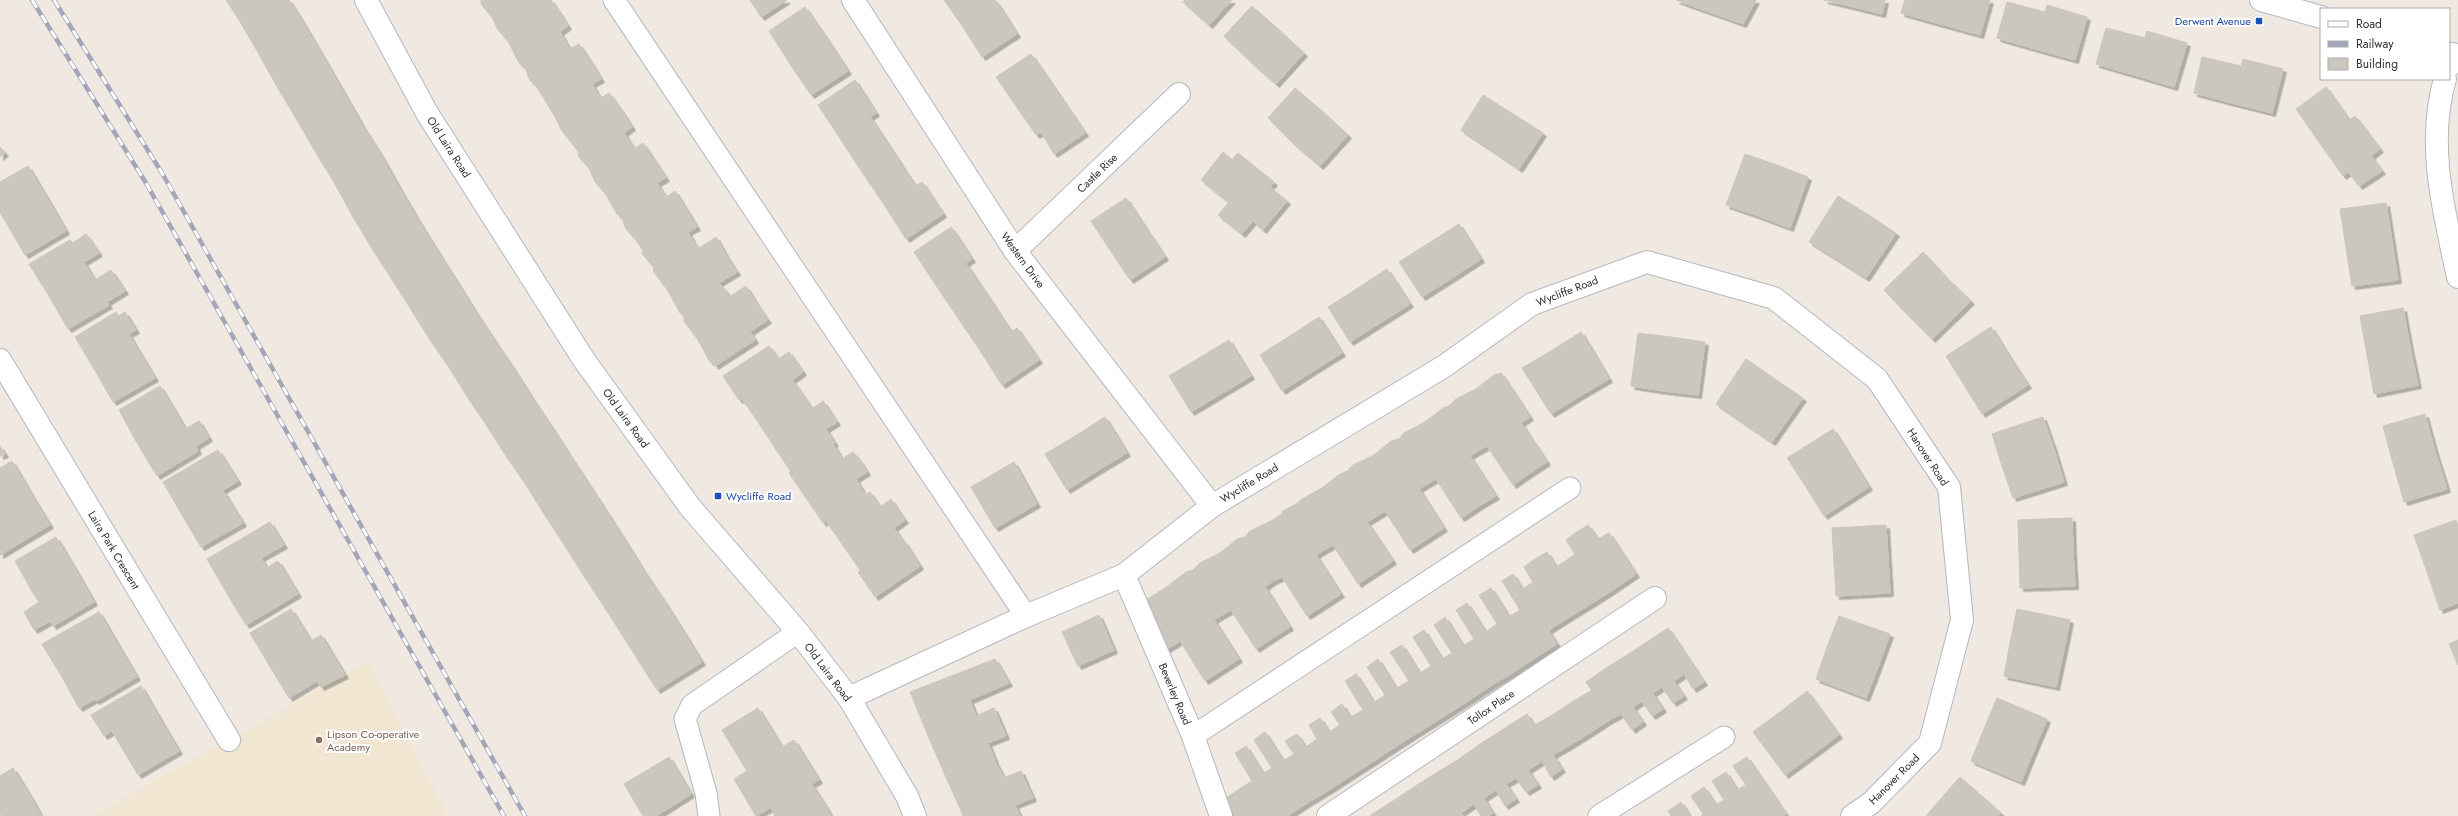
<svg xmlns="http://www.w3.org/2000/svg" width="2458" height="816" viewBox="0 0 2458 816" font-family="Jost,sans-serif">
  <defs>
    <filter id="shadow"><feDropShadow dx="3.5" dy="3.5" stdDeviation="0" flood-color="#0004"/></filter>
  </defs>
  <rect width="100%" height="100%" fill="#efe9e1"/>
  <path fill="#f0e6d1" d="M369,662L448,816H91L205,753Z"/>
  <g fill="#cbc7bf" stroke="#cbc5ba" filter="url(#shadow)">
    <path d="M226,0H272L239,20Z"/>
    <path d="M272,0H289L302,21L256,49L239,20Z"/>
    <path d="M481,0H517L492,17L481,4Z"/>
    <path d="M517,0H551L557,9L508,41L498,30L492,17Z"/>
    <path d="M750,0H787L761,17Z"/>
    <path d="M944,0H995L998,4L963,27Z"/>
    <path d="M1185,0H1232L1209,25L1183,2Z"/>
    <path d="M1676,0H1694L1692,6Z"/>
    <path d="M1694,0H1756L1743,24L1692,6Z"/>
    <path d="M1824,0H1842L1841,4Z"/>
    <path d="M1842,0H1885L1882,14L1841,4Z"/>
    <path d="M1905,0H1947L1940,24L1901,13Z"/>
    <path d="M1947,0H1990L1980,35L1940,24Z"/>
    <path d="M2007,2L2045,12L2035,49L1997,38Z"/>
    <path d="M998,4L1017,34L982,57L963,27Z"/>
    <path d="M2047,5L2087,17L2075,60L2035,49Z"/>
    <path d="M1252,6L1278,29L1250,61L1224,36Z"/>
    <path d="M805,7L827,39L790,64L769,31Z"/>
    <path d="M557,9L568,26L560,32L565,41L525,67L519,63L508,41Z"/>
    <path d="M302,21L326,62L279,90L256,49Z"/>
    <path d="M2106,28L2145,38L2134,75L2096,64Z"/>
    <path d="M1278,29L1304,53L1276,84L1250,61Z"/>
    <path d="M2147,31L2187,43L2174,87L2134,75Z"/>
    <path d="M827,39L848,71L811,95L790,64Z"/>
    <path d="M565,41L570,49L579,44L590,61L540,92L533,82L530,81L525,67Z"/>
    <path d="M1031,54L1051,83L1016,106L996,77Z"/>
    <path d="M2202,57L2241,66L2232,103L2194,93Z"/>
    <path d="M2243,59L2283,69L2272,113L2232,103Z"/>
    <path d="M590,61L601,79L592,84L596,91L555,117L540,92Z"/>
    <path d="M326,62L345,95L298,122L279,90Z"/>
    <path d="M855,80L876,113L839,137L818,105Z"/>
    <path d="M1051,83L1085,133L1054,154L1041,132L1036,135L1016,106Z"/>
    <path d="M2326,87L2349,120L2319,142L2296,109Z"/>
    <path d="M1295,88L1322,111L1293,143L1268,118Z"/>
    <path d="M596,91L601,98L609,93L621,110L571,142L562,131L555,117Z"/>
    <path d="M345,95L362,125L316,153L298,122Z"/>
    <path d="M1483,95L1513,114L1490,149L1461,130Z"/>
    <path d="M621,110L632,127L624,133L629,141L589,168L578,156L579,153L571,142Z"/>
    <path d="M1322,111L1348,135L1320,166L1293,143Z"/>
    <path d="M1513,114L1543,133L1519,169L1490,149Z"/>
    <path d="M2355,116L2380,149L2371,156L2382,171L2359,186L2348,172L2343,176L2319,142Z"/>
    <path d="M870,117L893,152L862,172L839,137Z"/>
    <path d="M362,125L382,157L335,184L316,153Z"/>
    <path d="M629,141L634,149L643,143L654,160L605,193L595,182L589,168Z"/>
    <path d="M0,147L5,153L0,157Z"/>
    <path d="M893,152L915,186L885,206L862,172Z"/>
    <path d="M1223,152L1232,160L1238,153L1274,182L1270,187L1287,201L1263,230L1253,221L1242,234L1218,215L1229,202L1201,180Z"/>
    <path d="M1745,154L1777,165L1758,216L1726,205Z"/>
    <path d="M382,157L400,189L353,217L335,184Z"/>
    <path d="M654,160L666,178L657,183L661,190L621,216L617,214L605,193Z"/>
    <path d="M1777,165L1808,177L1790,228L1758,216Z"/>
    <path d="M28,166L47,198L6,222L0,213V182Z"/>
    <path d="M922,182L943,214L906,239L885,206Z"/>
    <path d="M400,189L418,220L371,247L353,217Z"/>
    <path d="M661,190L666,197L675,191L686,209L636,240L626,229L621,216Z"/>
    <path d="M1838,196L1867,214L1838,260L1809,242Z"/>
    <path d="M47,198L66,231L25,255L6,222Z"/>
    <path d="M1126,198L1145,227L1110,250L1091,221Z"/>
    <path d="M2386,203L2392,241L2346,248L2340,209Z"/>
    <path d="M686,209L697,227L688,232L693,241L653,266L642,254L643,251L636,240Z"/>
    <path d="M1867,214L1896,233L1866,278L1838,260Z"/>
    <path d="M418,220L436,249L391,278L371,247Z"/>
    <path d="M1459,224L1481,259L1452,278L1429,243Z"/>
    <path d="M951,227L972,259L935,284L914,252Z"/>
    <path d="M1145,227L1165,257L1130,280L1110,250Z"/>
    <path d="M86,234L99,253L84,262L90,272L49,296L29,264L70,240L73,243Z"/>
    <path d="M716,237L726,255L668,291L654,272L653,266L693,241L699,248Z"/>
    <path d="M2392,241L2398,280L2352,286L2346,248Z"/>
    <path d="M1429,243L1452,278L1422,297L1399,262Z"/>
    <path d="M436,249L455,279L410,308L391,278Z"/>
    <path d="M1923,252L1946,277L1908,315L1884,290Z"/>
    <path d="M726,255L737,272L719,283L725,290L684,316L680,313L668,291Z"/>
    <path d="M966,264L989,298L958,318L935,284Z"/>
    <path d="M1387,269L1410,304L1380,323L1358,288Z"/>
    <path d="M111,270L125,291L107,302L109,305L68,329L49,296L90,272L95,280Z"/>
    <path d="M1946,277L1971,301L1932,339L1908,315Z"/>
    <path d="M455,279L475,311L430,340L410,308Z"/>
    <path d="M746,286L756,303L698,340L684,321V316L725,290L729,297Z"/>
    <path d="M1358,288L1380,323L1350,342L1328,307Z"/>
    <path d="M989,298L1011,332L981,352L958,318Z"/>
    <path d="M756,303L768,320L750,332L755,340L715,366L713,362H710L698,340Z"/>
    <path d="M2403,308L2410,347L2367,355L2360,316Z"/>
    <path d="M475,311L494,340L450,369L430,340Z"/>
    <path d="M116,312L118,316L125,312L136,330L129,334L135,345L94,369L75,337Z"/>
    <path d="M1319,317L1342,353L1313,371L1290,336Z"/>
    <path d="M1991,327L2009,356L1964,385L1946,356Z"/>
    <path d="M1017,328L1039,360L1002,385L981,352Z"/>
    <path d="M1581,332L1609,379L1580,396L1551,351Z"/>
    <path d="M1638,333L1671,337L1664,391L1631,386Z"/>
    <path d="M1290,336L1313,371L1282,391L1260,355Z"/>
    <path d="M1671,337L1705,342L1698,395L1664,391Z"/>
    <path d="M494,340L513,368L468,398L450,369Z"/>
    <path d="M1229,340L1251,376L1221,394L1199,358Z"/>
    <path d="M135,345L155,378L113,402L94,369Z"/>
    <path d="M769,346L778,359L789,352L796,362L739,400L723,376Z"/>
    <path d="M2410,347L2418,385L2374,394L2367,355Z"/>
    <path d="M1551,351L1580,396L1551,414L1522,368Z"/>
    <path d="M2009,356L2028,385L1982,414L1964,385Z"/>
    <path d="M1199,358L1221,394L1191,412L1169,376Z"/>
    <path d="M1746,359L1775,379L1744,423L1716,404Z"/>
    <path d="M796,362L803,372L792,380L802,394L758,422L742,399Z"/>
    <path d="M513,368L532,398L487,426L468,398Z"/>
    <path d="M1501,373L1530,417L1521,423L1547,462L1530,473L1476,389L1494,375Z"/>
    <path d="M1775,379L1803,398L1772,442L1744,423Z"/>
    <path d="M160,386L179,418L137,443L119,410Z"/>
    <path d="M1476,389L1530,473L1513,485L1487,446L1478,451L1449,406L1456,399Z"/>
    <path d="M802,394L812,409L823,401L830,412L775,448L758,422Z"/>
    <path d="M532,398L552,428L506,456L487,426Z"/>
    <path d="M1449,406L1478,451L1470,456L1496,496L1479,506L1425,422L1443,408Z"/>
    <path d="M830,412L837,422L826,429L835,443L791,472L775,448Z"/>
    <path d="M2425,414L2435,451L2393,463L2383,426Z"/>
    <path d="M1105,417L1127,453L1097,471L1075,436Z"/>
    <path d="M2043,417L2054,449L2002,466L1992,434Z"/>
    <path d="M179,418L185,429L199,421L209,438L196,446L198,451L157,476L137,443Z"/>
    <path d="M1425,422L1479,506L1461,518L1436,479L1427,484L1399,439L1404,433Z"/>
    <path d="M552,428L570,456L526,485L506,456Z"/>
    <path d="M1833,429L1851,458L1806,487L1787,458Z"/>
    <path d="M1075,436L1097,471L1067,490L1045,454Z"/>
    <path d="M1399,439L1427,484L1419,489L1444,528L1427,539L1374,455L1391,441Z"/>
    <path d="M833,444L842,459L853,452L861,462L806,498L789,473Z"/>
    <path d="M0,446L5,454L0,456Z"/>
    <path d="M2054,449L2064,482L2013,498L2002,466Z"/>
    <path d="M218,450L238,481L182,515L163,482Z"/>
    <path d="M2435,451L2447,489L2404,502L2393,463Z"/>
    <path d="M1374,455L1427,539L1410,550L1385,511L1377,516L1348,471L1353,465Z"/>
    <path d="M570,456L589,485L544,514L526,485Z"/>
    <path d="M1851,458L1869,487L1824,516L1806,487Z"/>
    <path d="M12,461L31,494L0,511V468Z"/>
    <path d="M861,462L867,472L856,479L865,495L823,523L806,498Z"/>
    <path d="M1014,462L1037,504L995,528L971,487Z"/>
    <path d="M1348,471L1377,516L1367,522L1393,561L1376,572L1322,488L1340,474Z"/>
    <path d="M589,485L608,514L563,543L544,514Z"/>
    <path d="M1322,488L1376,572L1358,584L1333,545L1324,550L1296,504L1302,499Z"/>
    <path d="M223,491L243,523L201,547L182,515Z"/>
    <path d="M870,492L880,507L891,499L898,510L844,547L826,521Z"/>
    <path d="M31,494L50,525L0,555V511Z"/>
    <path d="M1296,504L1324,550L1316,555L1341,594L1324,605L1271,521L1282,514L1283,511Z"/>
    <path d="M898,510L905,520L894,528L903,541L860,570L844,547Z"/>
    <path d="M608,514L627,544L582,573L563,543Z"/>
    <path d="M2072,518L2073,552L2019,554L2018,520Z"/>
    <path d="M2456,520L2458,527V561L2427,572L2414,535Z"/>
    <path d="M1271,521L1324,605L1307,616L1282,577L1273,581L1245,537L1250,531Z"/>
    <path d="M270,522L284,545L261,558L267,568L226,592L207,559Z"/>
    <path d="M1588,525L1598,539L1609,533L1636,574L1614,589L1577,532Z"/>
    <path d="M1886,525L1888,559L1834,562L1832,528Z"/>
    <path d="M1577,532L1614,589L1594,602L1567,560L1575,554L1566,540Z"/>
    <path d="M56,537L75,569L33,593L15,561Z"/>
    <path d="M1245,537L1273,581L1265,587L1290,627L1274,637L1220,553L1237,539Z"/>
    <path d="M904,541L920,566L875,597L858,572Z"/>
    <path d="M627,544L645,573L601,602L582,573Z"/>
    <path d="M1547,552L1556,567L1567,560L1594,602L1571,616L1535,559Z"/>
    <path d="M2073,552L2075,586L2020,588L2019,554Z"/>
    <path d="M1220,553L1274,637L1256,649L1231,610L1222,615L1193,570L1200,563Z"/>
    <path d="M1535,559L1571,616L1549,630L1523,589L1533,582L1524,567Z"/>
    <path d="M1888,559L1890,593L1836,596L1834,562Z"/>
    <path d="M278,561L298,594L246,625L226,592Z"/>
    <path d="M2458,561V603L2440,610L2427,572Z"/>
    <path d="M75,569L94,602L53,626L50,621L34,630L24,612L39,602L33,593Z"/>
    <path d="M1193,570L1222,615L1214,620L1239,659L1222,670L1168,586L1186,572Z"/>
    <path d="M645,573L664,601L619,630L601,602Z"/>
    <path d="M1513,574L1557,644L1535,658L1509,617L1520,610L1502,581Z"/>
    <path d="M1168,586L1222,670L1205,681L1180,641L1167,649L1143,602Z"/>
    <path d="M1491,588L1535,658L1512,673L1486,632L1497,624L1479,595Z"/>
    <path d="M664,601L683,631L638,660L619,630Z"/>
    <path d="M1467,603L1512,673L1489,687L1463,646L1474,639L1456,610Z"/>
    <path d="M291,609L311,641L269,665L250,633Z"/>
    <path d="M2017,609L2070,620L2063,654L2010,643Z"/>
    <path d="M99,612L118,645L62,677L42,644Z"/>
    <path d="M1099,615L1114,650L1078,666L1062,632Z"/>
    <path d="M1839,616L1890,634L1878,667L1827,647Z"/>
    <path d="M1445,617L1489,687L1468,701L1442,659L1452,653L1434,625Z"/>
    <path d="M1668,628L1704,682L1693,689L1684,674L1674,681L1647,642Z"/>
    <path d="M1424,630L1468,701L1446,715L1420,673L1431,666L1413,637Z"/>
    <path d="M683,631L702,662L657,690L638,660Z"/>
    <path d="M321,635L345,675L321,687L317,681L289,698L269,665Z"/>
    <path d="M2458,640V665L2449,644Z"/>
    <path d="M1647,642L1684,696L1673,703L1662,687L1653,693L1627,655Z"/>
    <path d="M2010,643L2063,654L2056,687L2004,676Z"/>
    <path d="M118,645L137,677L96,701L95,699L79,708L62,677Z"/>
    <path d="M1402,645L1446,715L1422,730L1397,688L1409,681L1390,652Z"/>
    <path d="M1827,647L1878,667L1866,698L1816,679Z"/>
    <path d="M1627,655L1663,709L1652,716L1642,701L1633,707L1606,668Z"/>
    <path d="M995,659L1009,683L922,721L910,692Z"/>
    <path d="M1378,659L1422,730L1400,744L1373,703L1385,695L1367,667Z"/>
    <path d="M1606,668L1643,722L1632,730L1621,714L1611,719L1586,682Z"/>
    <path d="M1356,674L1400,744L1377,759L1351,717L1363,710L1345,681Z"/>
    <path d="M141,686L160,719L119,743L112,731L104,736L91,715Z"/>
    <path d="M1592,690L1611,719L1591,732L1572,702Z"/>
    <path d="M1807,691L1839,735L1812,755L1780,712Z"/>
    <path d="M1997,698L2047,719L2034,750L1984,729Z"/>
    <path d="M970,701L976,716L994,708L1000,722L934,750L922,721Z"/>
    <path d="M1572,702L1591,732L1572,744L1554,714Z"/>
    <path d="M1342,704L1377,759L1355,773L1329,732L1340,725L1331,712Z"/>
    <path d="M758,708L782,747L794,740L819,780L756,816L734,779L747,771L722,730Z"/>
    <path d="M1780,712L1812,755L1785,775L1753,732Z"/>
    <path d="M1527,714L1562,769L1551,777L1542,761L1528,770L1502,730Z"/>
    <path d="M1554,714L1572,744L1553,755L1535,725Z"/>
    <path d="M1320,718L1355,773L1332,788L1306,747L1317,739L1309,725Z"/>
    <path d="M160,719L179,751L138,775L119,743Z"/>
    <path d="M1000,722L1006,736L988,743L996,763L949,784L934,750Z"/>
    <path d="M1984,729L2034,750L2021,782L1971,761Z"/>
    <path d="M1502,730L1538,785L1526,792L1516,778L1506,784L1480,744Z"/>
    <path d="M1265,732L1309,802L1289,815L1262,774L1272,768L1254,740Z"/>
    <path d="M1297,734L1332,788L1309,802L1283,761L1294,754L1285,741Z"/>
    <path d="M1480,744L1516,799L1505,806L1496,790L1484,798L1459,759Z"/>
    <path d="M1246,746L1289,815L1288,816H1259L1241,788L1252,781L1235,753Z"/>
    <path d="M669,757L691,794L669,808L646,771Z"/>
    <path d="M1747,757L1786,814L1783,816H1755L1737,790L1746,785L1733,766Z"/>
    <path d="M1459,759L1493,813L1489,816H1481L1474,804L1461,813L1436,773Z"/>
    <path d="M996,763L1004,778L1021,771L1027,785L962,813L949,784Z"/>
    <path d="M13,768L32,799L0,816V776Z"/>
    <path d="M646,771L669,808L656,816H643L624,784Z"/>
    <path d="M1726,772L1737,790L1755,816H1724L1716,805L1724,800L1712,781Z"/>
    <path d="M1436,773L1461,813L1463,816H1432L1414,787Z"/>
    <path d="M1960,777L2001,813L1998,816H1953L1938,802Z"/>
    <path d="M812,785L825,805L806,816H775L771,808Z"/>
    <path d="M1027,785L1033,798L1015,805L1020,816H963L962,813Z"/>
    <path d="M1414,787L1432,816H1403L1393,801Z"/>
    <path d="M1704,787L1716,805L1724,816H1701L1703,814L1691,796Z"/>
    <path d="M1241,788L1259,816H1233L1226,798Z"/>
    <path d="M32,799L41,816H3Z"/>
    <path d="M1393,801L1403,816H1372L1371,815Z"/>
    <path d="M1681,802L1690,816H1671L1668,811Z"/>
    <path d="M1938,802L1953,816H1926Z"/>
    <path d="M825,805L831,816H806Z"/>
  </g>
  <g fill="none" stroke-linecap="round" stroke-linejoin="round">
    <g stroke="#b4b7c1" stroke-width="23">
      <g id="lane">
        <path d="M614,0L1026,616"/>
        <path d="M1193,736L1570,488"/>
        <path d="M709,816L706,793L685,719L692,705L798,632"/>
        <path d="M1599,816L1724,737"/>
      </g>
    </g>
    <g stroke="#b4b7c1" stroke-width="24">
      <g id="street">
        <path d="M853,0L1015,251L1212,506"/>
        <path d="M2261,0L2321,17"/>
        <path d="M2449,66L2453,54"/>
        <path d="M2445,79C2426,144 2444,212 2458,277"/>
        <path d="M1015,251L1179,94"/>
        <path d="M0,360L229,740"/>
        <path d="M1124,575L1193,736L1221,816"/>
        <path d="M849,698L1026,616L1124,575L1212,506L1443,367L1532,304L1647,262L1774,298L1877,379L1949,487L1962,620L1930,743L1871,803L1852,816"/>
        <path d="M1328,816L1655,598"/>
      </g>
    </g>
    <g stroke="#b4b7c1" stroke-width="24">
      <path id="secondary" d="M366,0L427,113L584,360L690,507L798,632L849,698L907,796L915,816"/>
    </g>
    <use href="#lane" stroke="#fff" stroke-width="21"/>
    <use href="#street" stroke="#fff" stroke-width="22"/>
    <use href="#secondary" stroke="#fff" stroke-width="22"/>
    <g stroke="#a3a6b8" stroke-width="4.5">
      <g id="rail">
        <path d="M32,0L146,183L504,816"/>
        <path d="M54,0L162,173L525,816"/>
      </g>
    </g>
    <use href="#rail" stroke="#fff" stroke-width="3" stroke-dasharray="9" stroke-linecap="butt"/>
  </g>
  <g fill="#1a4fb4" stroke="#fff" stroke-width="1.5">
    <rect x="2255" y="17" width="8" height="8" rx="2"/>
    <rect x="714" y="492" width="8" height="8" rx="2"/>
  </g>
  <circle fill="#8d6e63" stroke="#fff" stroke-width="1.5" cx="319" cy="740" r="4"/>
  <g text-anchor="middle" stroke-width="4" stroke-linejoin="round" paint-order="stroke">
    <g font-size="11" fill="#164399" stroke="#fff" text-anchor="end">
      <text x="2251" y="25">Derwent Avenue</text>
      <text x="726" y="500" text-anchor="start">Wycliffe Road</text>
    </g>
    <g font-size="11" fill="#2e2e2e" stroke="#fff">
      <text transform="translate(449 147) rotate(57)" y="4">Old Laira Road</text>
      <text transform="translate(1097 173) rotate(-44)" y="4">Castle Rise</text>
      <text transform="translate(1023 260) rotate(54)" y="4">Western Drive</text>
      <text transform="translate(1567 291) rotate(-21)" y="4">Wycliffe Road</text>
      <text transform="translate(626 418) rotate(54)" y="4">Old Laira Road</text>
      <text transform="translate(1928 457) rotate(57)" y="4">Hanover Road</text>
      <text transform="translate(1249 483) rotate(-31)" y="4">Wycliffe Road</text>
      <text transform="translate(114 550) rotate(59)" y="4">Laira Park Crescent</text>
      <text transform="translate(828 672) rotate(53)" y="4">Old Laira Road</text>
      <text transform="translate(1175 694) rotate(67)" y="4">Beverley Road</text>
      <text transform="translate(1491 707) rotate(-34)" y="4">Tollox Place</text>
      <text transform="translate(1894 779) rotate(-45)" y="4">Hanover Road</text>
    </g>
    <g font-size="11" fill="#785e54" stroke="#fff" text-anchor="start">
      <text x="327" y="738">Lipson Co-operative<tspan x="327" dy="13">Academy</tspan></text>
    </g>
  </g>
  <rect x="2320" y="8" width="130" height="72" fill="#ffffff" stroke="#ababab"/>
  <rect x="2328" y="21" width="20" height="6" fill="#ffffff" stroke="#ababab"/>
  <text x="2356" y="28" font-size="12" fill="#2e2e2e">Road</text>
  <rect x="2328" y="41" width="20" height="6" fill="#a3a6b8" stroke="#ababab"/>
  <text x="2356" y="48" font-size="12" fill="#2e2e2e">Railway</text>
  <rect x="2328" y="58" width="20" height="12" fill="#cbc7bf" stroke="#ababab"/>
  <text x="2356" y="68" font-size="12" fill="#2e2e2e">Building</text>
</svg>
